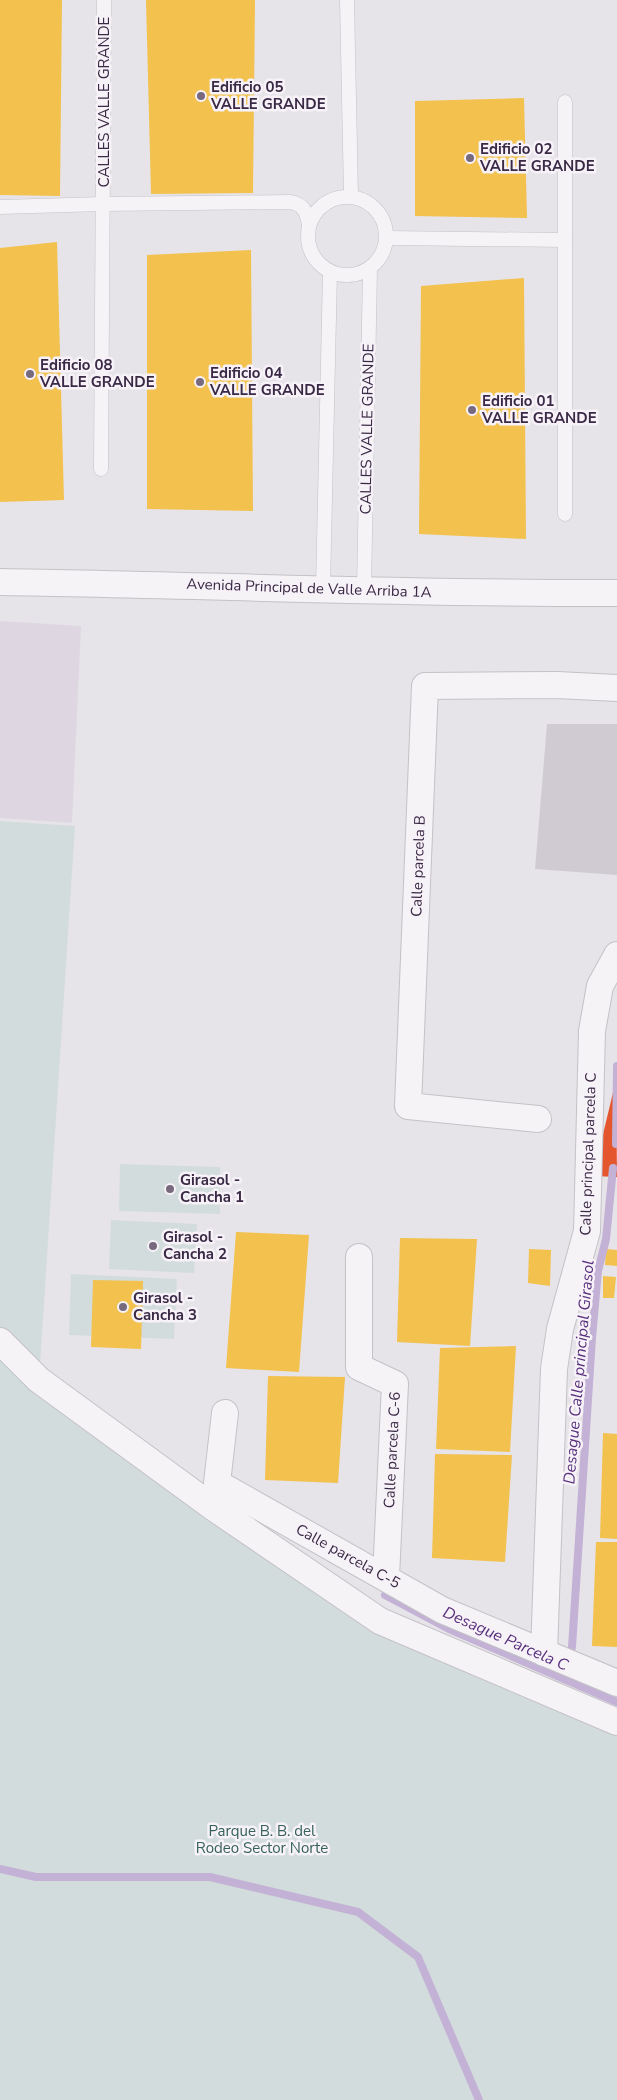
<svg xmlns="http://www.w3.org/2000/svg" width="617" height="2100" viewBox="0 0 617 2100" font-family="'Nunito Sans',sans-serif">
  <rect width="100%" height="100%" fill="#e7e4e9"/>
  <path fill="#ded7e2" d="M0,621L81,626L72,823L0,818Z"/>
  <g fill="#d3dcdc">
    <path d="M0,821L75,826L39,1380L402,1620L617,1722V2100H0Z"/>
    <path d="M120,1164L220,1167V1214L119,1211Z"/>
    <path d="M111,1220L197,1224L194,1273L109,1269Z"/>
    <path d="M71,1274L177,1279L174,1339L69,1335Z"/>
  </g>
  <g fill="#f2c14e">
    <path d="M0,0H62L60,196L0,195Z"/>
    <path d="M146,0H255L253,193L151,194Z"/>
    <path d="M524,98L527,218L415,216V101Z"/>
    <path d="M57,242L64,500L0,502V248Z"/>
    <path d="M251,250L253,511L147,509V255Z"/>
    <path d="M524,278L526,539L419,534L421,286Z"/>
    <path d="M236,1232L309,1235L299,1372L226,1368Z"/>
    <path d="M400,1238L477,1239L470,1346L397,1342Z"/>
    <path d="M529,1249L551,1250L550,1286L528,1283Z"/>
    <path d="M606,1249L617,1250V1266L605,1265Z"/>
    <path d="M603,1276L616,1277L614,1298H603Z"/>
    <path d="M93,1280L143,1281L141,1349L91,1347Z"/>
    <path d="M516,1346L510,1452L436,1449L440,1348Z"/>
    <path d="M268,1376L345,1377L338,1483L265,1480Z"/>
    <path d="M603,1433L617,1434V1539L600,1538Z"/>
    <path d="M435,1454L512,1455L505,1562L432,1558Z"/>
    <path d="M596,1542H617V1647L592,1646Z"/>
  </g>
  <path fill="#e4572e" d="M616,1080L617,1177L593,1176Z"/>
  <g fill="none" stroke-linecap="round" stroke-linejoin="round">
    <g stroke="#c3b2d5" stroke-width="8">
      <path d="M616,1144L617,1066"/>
      <path d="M385,1595L449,1629L617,1702"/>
      <path d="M564,1679L572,1647L592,1338L598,1271L606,1239L613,1168"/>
      <path d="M0,1869L36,1877H210L358,1912L418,1957L479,2100"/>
    </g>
  </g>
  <path fill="#d0cbd2" d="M547,724H617V875L535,869Z"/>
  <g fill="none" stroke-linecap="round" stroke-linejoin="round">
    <g stroke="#c4c1c7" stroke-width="15">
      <g id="lane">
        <path d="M347,0L351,196"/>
        <circle cx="347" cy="236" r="39"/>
        <path d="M0,207L103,204L290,202C304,204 307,213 309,225"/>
        <path d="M387,238L565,240"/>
        <path d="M101,469L104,0"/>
        <path d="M565,514V102"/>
        <path d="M323,588L330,272"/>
        <path d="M364,589L370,269"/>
      </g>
    </g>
    <g stroke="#c4c1c7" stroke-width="28">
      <g id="street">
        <path d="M0,582C206,585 411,594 617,593"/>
        <path d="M538,1119L408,1106L425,686L557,685L617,688"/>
        <path d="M359,1257V1367L395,1384L386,1577"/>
        <path d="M0,1341L39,1380L214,1508L380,1621L617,1722"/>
        <path d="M225,1413L217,1483L442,1610L617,1683"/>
        <path d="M544,1653L554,1369L560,1329L587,1231L592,1031L600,986L617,955"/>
      </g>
    </g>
    <use href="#lane" stroke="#f5f3f6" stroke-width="14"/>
    <use href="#street" stroke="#f5f3f6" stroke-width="26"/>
  </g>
  <g fill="#776a7e" stroke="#f6f2f8" stroke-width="2">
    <circle cx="201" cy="96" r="5"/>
    <circle cx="470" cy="158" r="5"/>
    <circle cx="30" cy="374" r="5"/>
    <circle cx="200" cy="382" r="5"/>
    <circle cx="472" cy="410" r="5"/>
    <circle cx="170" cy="1189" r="5"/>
    <circle cx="153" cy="1246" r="5"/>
    <circle cx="123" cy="1307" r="5"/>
  </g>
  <g text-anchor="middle" stroke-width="5" stroke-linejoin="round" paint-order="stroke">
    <g font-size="15" font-weight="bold" fill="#3a2945" stroke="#f6f2f8" text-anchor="start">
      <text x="211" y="92">Edificio 05<tspan x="211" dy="17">VALLE GRANDE</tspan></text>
      <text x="480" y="154">Edificio 02<tspan x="480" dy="17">VALLE GRANDE</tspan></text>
      <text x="40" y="370">Edificio 08<tspan x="40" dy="17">VALLE GRANDE</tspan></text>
      <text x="210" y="378">Edificio 04<tspan x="210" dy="17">VALLE GRANDE</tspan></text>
      <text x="482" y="406">Edificio 01<tspan x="482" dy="17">VALLE GRANDE</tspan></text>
      <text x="180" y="1185">Girasol -<tspan x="180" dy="17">Cancha 1</tspan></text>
      <text x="163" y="1242">Girasol -<tspan x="163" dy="17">Cancha 2</tspan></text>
      <text x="133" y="1303">Girasol -<tspan x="133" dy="17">Cancha 3</tspan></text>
    </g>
    <g font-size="15" fill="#3a2945" stroke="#f6f2f8">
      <text transform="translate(104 102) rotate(-90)" y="5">CALLES VALLE GRANDE</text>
      <text transform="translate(367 429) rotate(-89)" y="5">CALLES VALLE GRANDE</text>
      <text transform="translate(309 588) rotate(2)" y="5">Avenida Principal de Valle Arriba 1A</text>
      <text transform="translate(418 866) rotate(-88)" y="5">Calle parcela B</text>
      <text transform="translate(588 1154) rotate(-88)" y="5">Calle principal parcela C</text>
      <text transform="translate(392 1450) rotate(-87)" y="5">Calle parcela C-6</text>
      <text transform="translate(348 1556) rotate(29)" y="5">Calle parcela C-5</text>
    </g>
    <g font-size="15" fill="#356158" stroke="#f6f2f8">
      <text x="262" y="1836">Parque B. B. del<tspan x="262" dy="17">Rodeo Sector Norte</tspan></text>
    </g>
    <g font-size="16" font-style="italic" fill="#58307c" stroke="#f6f2f8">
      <text transform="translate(578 1372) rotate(-85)" y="6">Desague Calle principal Girasol</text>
      <text transform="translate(506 1638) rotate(24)" y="6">Desague Parcela C</text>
    </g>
  </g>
</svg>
